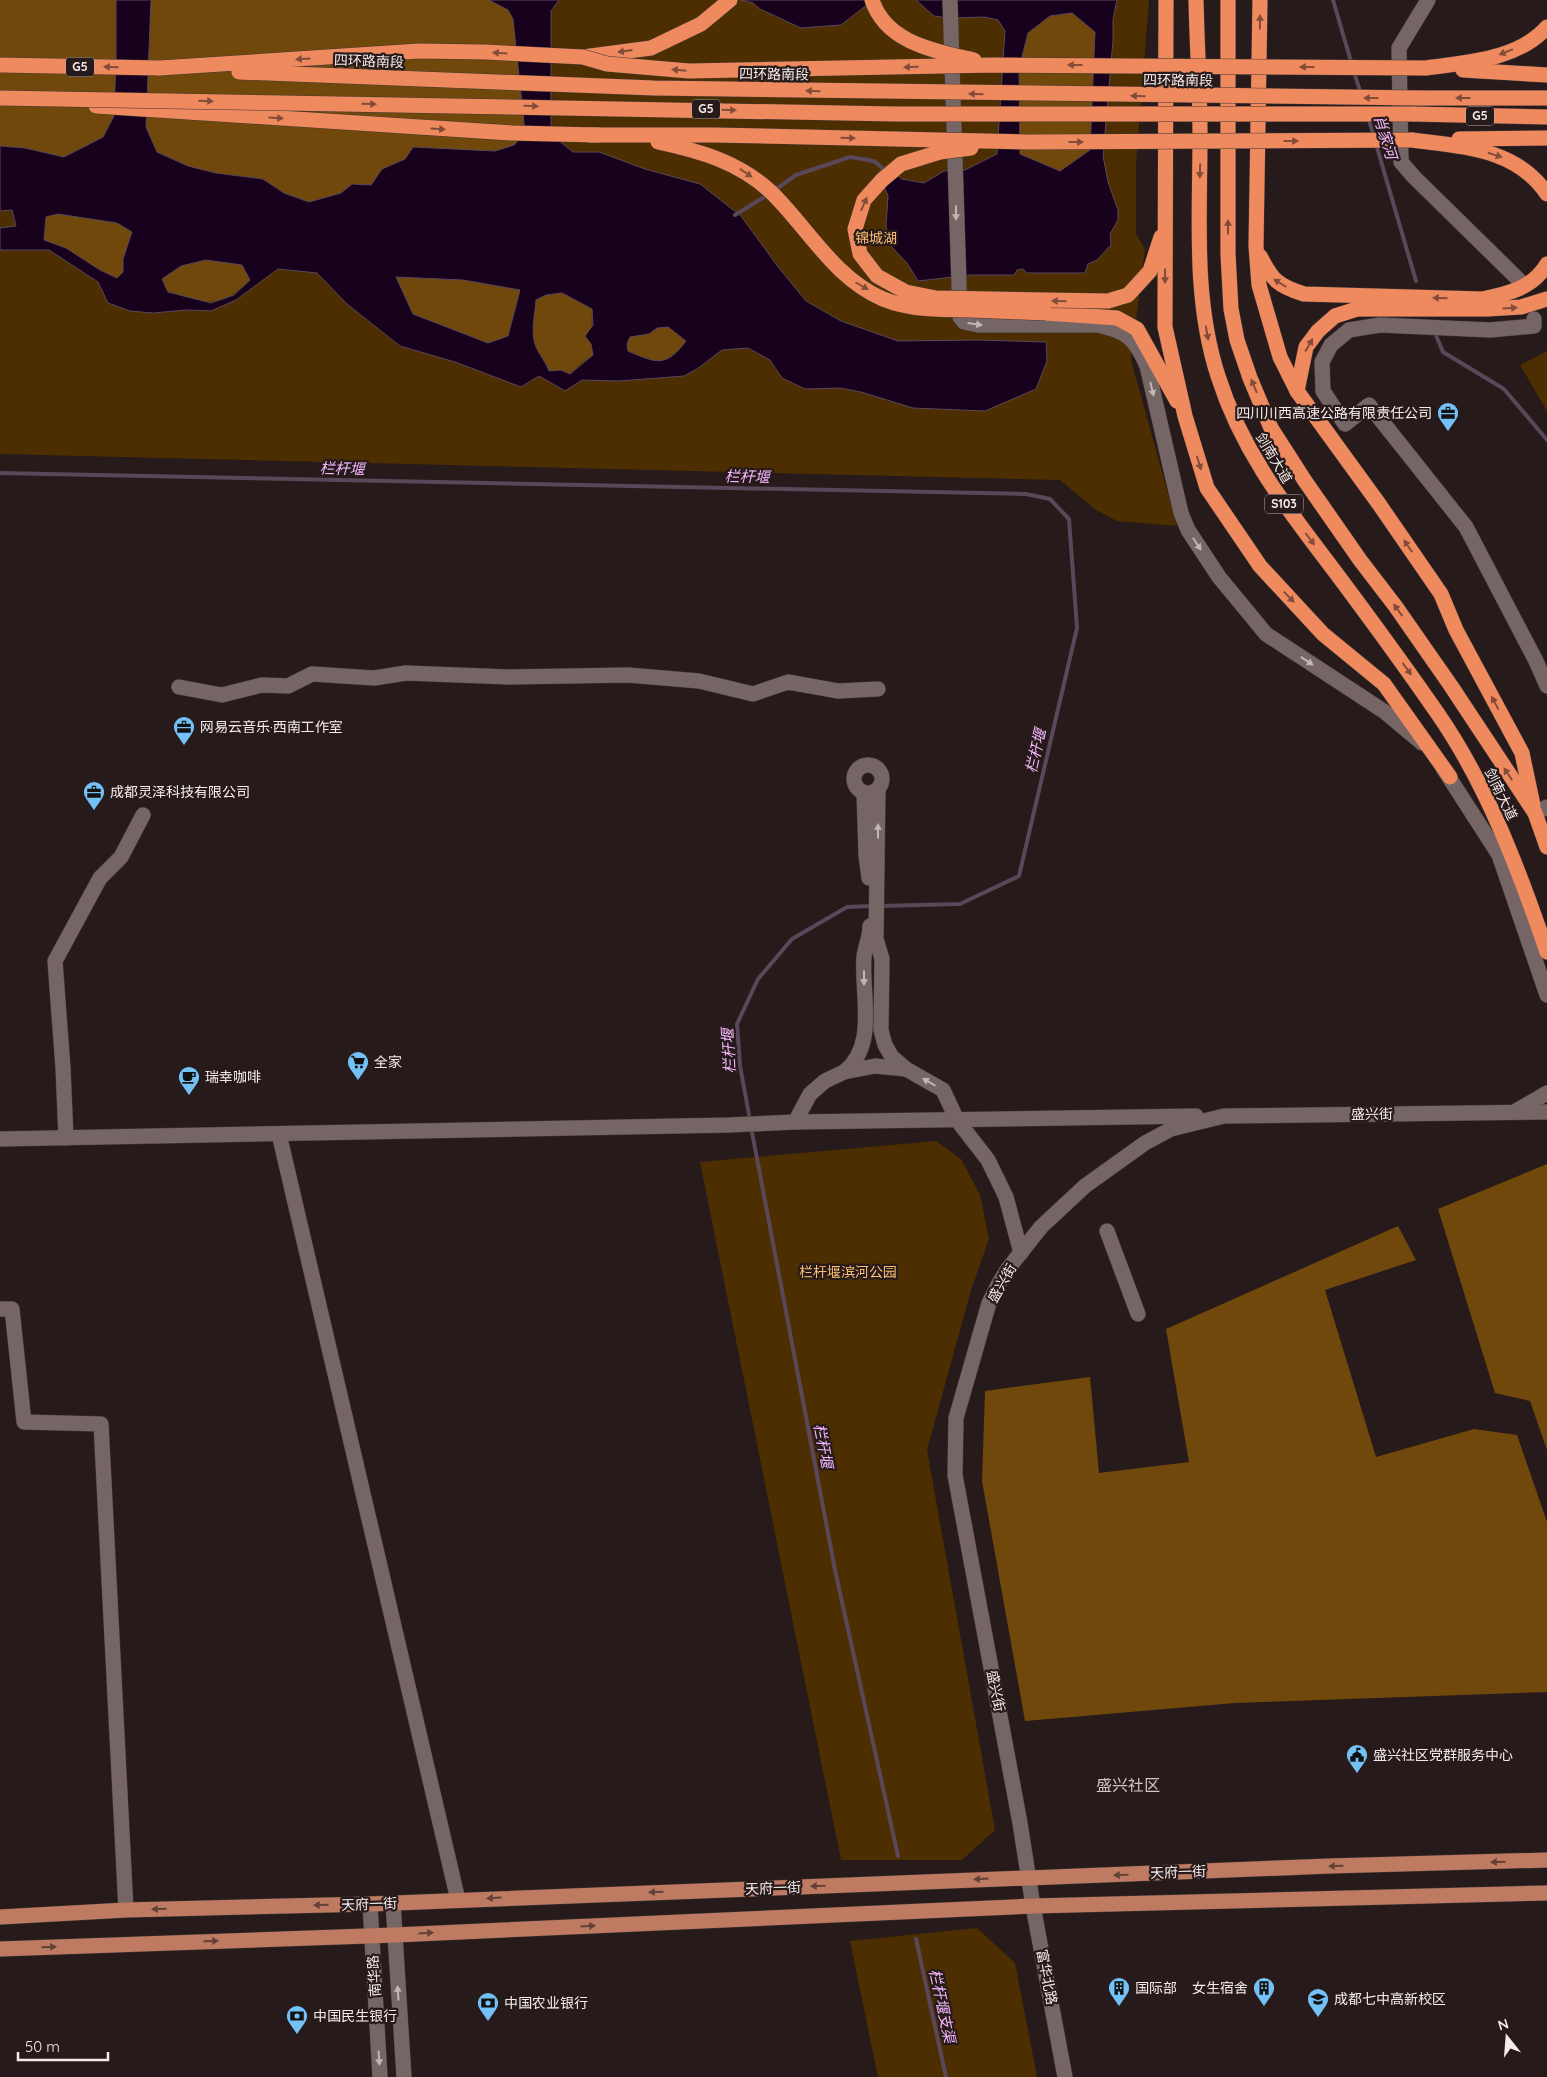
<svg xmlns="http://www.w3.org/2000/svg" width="1547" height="2077" viewBox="0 0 1547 2077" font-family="Quicksand,'Noto Sans SC',sans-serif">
  <rect width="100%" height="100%" fill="#271a1a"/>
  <g fill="#4c2e00">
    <path d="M0,0H1149L1136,164V234L1145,249L1131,360L1177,526L1117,521L1096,510L1060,480L0,454Z"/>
    <path d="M1547,351V411L1520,365Z"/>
    <path d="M936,1141L961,1159L980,1195L989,1239L971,1290L927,1450L995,1830L962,1860H841L700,1162Z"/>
    <path d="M977,1928L1015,1963L1037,2077H878L850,1941Z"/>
  </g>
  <g fill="#71480b">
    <path d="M0,0H116V59L114,116L103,137L64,157L25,148L0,146Z"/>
    <path d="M151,0H489L508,10L513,19L525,133L514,145L495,151H464L405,159L382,169L371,185L352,184L341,193L309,202L284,193L263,179L216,173L188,166L157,152L146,127Z"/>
    <path d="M1072,13L1095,32L1090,151L1061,171L1020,154L1019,69L1028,33L1050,16Z"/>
    <path d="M58,214L117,223L132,231L123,259V272L117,278L44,240L46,216Z"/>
    <path d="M205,260L242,265L250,280C217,311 208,302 168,292L162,279L181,266Z"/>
    <path d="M396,277L463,280L521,290L508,336L488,343L413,314Z"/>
    <path d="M562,293L592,309L591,343L593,355L581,363L570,374L561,370L549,371C546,362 540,356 536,347C530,331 535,316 536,300L546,295Z"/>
    <path d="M668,327L686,341C666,368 656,363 628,351L627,344L630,337L649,334L657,328Z"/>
    <path d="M1547,1164V1450L1530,1401L1495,1393L1438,1209Z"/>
    <path d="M1398,1226L1416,1260L1325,1290L1376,1457L1474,1429L1517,1435L1547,1522V1692L1235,1703L1025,1721L982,1481L985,1391L1090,1377L1099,1473L1189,1462L1166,1329Z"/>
  </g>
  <g fill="#18011c" stroke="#5a475a" fill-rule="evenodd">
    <path d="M116,0H151L146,127L157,152L188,166L216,173L263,179L284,193L309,202L341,193L352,184L371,185L382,169L405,159L413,147L495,151L514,145L525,133L513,19L508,10L489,0H559L551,11V131L553,136L573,152H599L645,169L700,184L741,216L779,268L806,301L841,321L898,341L978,340L1046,342L1047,361L1036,389L985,411L913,408L861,392L840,388L805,389L782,378L770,360L748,348L722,350L697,369L684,376L619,381L582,380L565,391L539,376L521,387L455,362L400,346L347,304L317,273L278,269L236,300L211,311L187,310L153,313L130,311L108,303L98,282L49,250H0V228L16,226L12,210L0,211V146L25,148L64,157L103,137L114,116L116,59ZM58,214L117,223L132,232L123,259V272L117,278L100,270L66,248L44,240L46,217ZM206,260L242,265L250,280L234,295L211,303L168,292L162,279L181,266ZM396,277L463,280L520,290L508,336L488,343L413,314ZM562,293L592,309L593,325L585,336L591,344L593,355L570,374L561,370L549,371C546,362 540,356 536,347C530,331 535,316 536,300L546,295ZM668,327L686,341C666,368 656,363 628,351L627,344L630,337L649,334L657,328Z"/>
    <path d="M741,0H877L868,4L841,25L801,28L760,9L753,3Z"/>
    <path d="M916,0H1117L1113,19V40L1103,156L1108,182L1118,210V220L1110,234L1111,245L1097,260L1088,264L1085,273H1027L1023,269L1017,270L1014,275H971L918,281L907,263L890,245L886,226L888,196L878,172L886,167L902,179L924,183L944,171L965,170L997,154L1005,31L998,20L984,17L949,18L934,16ZM1072,13L1095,32L1090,150L1060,171L1020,154L1019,69L1028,33L1050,16Z"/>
  </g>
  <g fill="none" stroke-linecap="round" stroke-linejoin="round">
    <g stroke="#5a475a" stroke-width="4">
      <path d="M1333,0L1352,65"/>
      <path d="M1354,72L1361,94"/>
      <path d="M1368,117L1374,137"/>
      <path d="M1376,144L1416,281"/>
      <path d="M775,190L796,175L850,157L874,161L886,171"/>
      <path d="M735,215L769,194"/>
      <path d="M1435,333L1443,352L1504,389L1547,440"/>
      <path d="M0,473L1026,494L1050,499L1069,519L1077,628L1019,876L960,904L879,906"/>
      <path d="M750,1120L740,1066L737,1024L758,979L792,939L847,907L872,906"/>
      <path d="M751,1127L835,1570L898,1856"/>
      <path d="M916,1939L946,2077"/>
    </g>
    <g stroke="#423838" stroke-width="16">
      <g id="minor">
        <path d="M950,0L960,317L964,322L978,325H1097C1126,331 1135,338 1147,366L1181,513L1188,530L1219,577L1266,634L1385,712L1422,743"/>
        <path d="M1428,0L1399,48L1401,162L1414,177L1522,283"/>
        <path d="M1534,319V326L1490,330L1380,325L1349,330L1331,345L1322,362L1323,391L1345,424L1369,405L1466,527L1536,661L1547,686"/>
        <path d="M179,687L222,695L262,685L288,686L312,674L374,678L406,673L509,677L628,675L699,681L753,694L788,682L838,691L878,689"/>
        <circle cx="868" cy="779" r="14"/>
        <path d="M1443,768L1499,855L1547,995"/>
        <path d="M878,790L876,939L882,959L881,1030L885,1045L892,1057L906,1069"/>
        <path d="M864,793L866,855L869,878"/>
        <path d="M1535,813L1547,807"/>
        <path d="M844,1072C878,1046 861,994 864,957C865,946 870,938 870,926"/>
        <path d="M1516,1111L1547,1093"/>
        <path d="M795,1122L810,1094L825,1081L844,1072L875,1066L906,1069L943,1090L957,1120L988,1160L1006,1197L1021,1253"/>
        <path d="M279,1134L458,1900"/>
        <path d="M66,1138L63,1068L55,961L100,878L121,857L143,815"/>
        <path d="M0,1139L729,1125L795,1122L1196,1116"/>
        <path d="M1107,1231L1138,1314"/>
        <path d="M0,1309H12L24,1422L101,1424L126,1910"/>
        <path d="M393,1903L404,2077"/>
        <path d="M370,1904L380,2077"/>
        <path d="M1065,2077L1033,1906L1020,1823L955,1475L956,1418L989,1303L998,1285L1007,1270L1041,1227L1085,1186L1145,1143L1171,1129L1224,1116L1547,1112"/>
      </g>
    </g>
    <g stroke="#423838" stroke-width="16">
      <g id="major">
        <path d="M0,1917L126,1910L370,1904L1330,1866L1547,1860"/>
        <path d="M0,1949L395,1935L1033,1906L1547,1893"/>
      </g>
    </g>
    <g stroke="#423838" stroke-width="16">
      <g id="highway">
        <path d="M1166,0L1165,327L1185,416L1207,488L1260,566L1323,634L1384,684L1450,777"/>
        <path d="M1196,0C1197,45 1200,91 1200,137C1200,217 1193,299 1218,376C1242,452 1286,507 1333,569C1369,617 1404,665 1438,714C1487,785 1519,870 1547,952"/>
        <path d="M1228,0V254L1231,309L1237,340L1250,378L1271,428L1305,481L1360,560L1396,607L1451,686L1535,813L1547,847"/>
        <path d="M1260,0L1256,246L1259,285L1280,357L1297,391L1379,504L1441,594L1456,630L1522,753L1533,805"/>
        <path d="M583,57L651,48L701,24L730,0"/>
        <path d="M0,65L160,68"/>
        <path d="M1426,68C1467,62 1518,60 1547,27"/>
        <path d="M1463,70L1547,75"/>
        <path d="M1420,98H1547"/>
        <path d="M96,106L512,133"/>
        <path d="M1413,114L1547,117"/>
        <path d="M1459,139L1547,138"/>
        <path d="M1412,140C1463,147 1516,148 1547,194"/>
        <path d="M1260,256C1272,280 1278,286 1304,294L1482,299C1508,294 1533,288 1547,264"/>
        <path d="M1108,301L1128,295L1150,271L1161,237"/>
        <path d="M1046,313L1117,318L1137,329L1177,401"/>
        <path d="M1297,391L1306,347L1318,331L1335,316L1357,309H1487L1521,307L1547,299"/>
      </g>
    </g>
    <use href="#minor" stroke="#766565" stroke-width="15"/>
    <use href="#major" stroke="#bf7b61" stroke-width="15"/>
    <use href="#highway" stroke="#ef8a5e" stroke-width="15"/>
    <g stroke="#423838" stroke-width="16" stroke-linecap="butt">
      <g id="highway-bridge">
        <path d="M872,0C886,43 935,51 974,60"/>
        <path d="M160,68L419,51L485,52L583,57L607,64L689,71L995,65L1426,68"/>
        <path d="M239,72L654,88L1420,98"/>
        <path d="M0,98L895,114H1413"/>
        <path d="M512,133L598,135"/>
        <path d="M589,135H714L1027,142L1412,140"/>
        <path d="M658,142C700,151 739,162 771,192C808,228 834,278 883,299C910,310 941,310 970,310C995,311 1021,312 1046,313"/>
        <path d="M971,148L940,152L901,164L882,180L864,200L855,229L860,254L877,276L906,292L936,298L1108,301"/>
      </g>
    </g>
    <use href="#highway-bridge" stroke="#ef8a5e" stroke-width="15"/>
  </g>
  <defs><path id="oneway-solid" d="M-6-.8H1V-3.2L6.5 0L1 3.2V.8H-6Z" transform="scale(1.25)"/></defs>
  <g fill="#814c39">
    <use href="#oneway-solid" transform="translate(1260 22) rotate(-89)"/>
    <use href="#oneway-solid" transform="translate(625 51) rotate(172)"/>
    <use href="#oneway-solid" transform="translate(1506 52) rotate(158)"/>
    <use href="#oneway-solid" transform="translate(500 53) rotate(-177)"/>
    <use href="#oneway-solid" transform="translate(303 59) rotate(176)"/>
    <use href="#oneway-solid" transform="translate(1075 65) rotate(-180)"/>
    <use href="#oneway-solid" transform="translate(111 67) rotate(-179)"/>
    <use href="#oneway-solid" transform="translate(911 67) rotate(179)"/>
    <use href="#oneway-solid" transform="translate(1307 67) rotate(-180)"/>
    <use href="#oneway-solid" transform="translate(679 70) rotate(-175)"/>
    <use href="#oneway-solid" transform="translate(813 91) rotate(-179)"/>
    <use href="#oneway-solid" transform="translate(976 94) rotate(-179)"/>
    <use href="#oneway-solid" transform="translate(1138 96) rotate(-179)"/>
    <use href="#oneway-solid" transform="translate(1371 98) rotate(-180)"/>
    <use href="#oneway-solid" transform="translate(1463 98) rotate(-180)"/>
    <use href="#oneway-solid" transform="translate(206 101) rotate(1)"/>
    <use href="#oneway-solid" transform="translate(369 104) rotate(1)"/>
    <use href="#oneway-solid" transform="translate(531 106) rotate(1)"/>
    <use href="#oneway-solid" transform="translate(729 110) rotate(1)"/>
    <use href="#oneway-solid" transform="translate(276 118) rotate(4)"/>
    <use href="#oneway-solid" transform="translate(438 129) rotate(4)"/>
    <use href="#oneway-solid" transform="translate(848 138) rotate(1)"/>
    <use href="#oneway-solid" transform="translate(1291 141)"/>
    <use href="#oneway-solid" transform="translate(1076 142)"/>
    <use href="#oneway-solid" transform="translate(1495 155) rotate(17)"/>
    <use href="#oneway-solid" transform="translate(1200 171) rotate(91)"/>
    <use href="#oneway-solid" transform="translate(746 173) rotate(34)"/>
    <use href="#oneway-solid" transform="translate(864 204) rotate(-66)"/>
    <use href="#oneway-solid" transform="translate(1228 227) rotate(-90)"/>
    <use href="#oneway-solid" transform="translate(1165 276) rotate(90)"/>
    <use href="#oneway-solid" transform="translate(1280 283) rotate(-148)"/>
    <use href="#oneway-solid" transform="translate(862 286) rotate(30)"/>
    <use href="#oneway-solid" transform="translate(1440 298) rotate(-178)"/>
    <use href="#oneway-solid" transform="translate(1059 301) rotate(-179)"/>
    <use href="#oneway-solid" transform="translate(1510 308) rotate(-4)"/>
    <use href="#oneway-solid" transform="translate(1207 333) rotate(80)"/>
    <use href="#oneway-solid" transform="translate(1309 345) rotate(-60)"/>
    <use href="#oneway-solid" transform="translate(1254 386) rotate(-113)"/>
    <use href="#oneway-solid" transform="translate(1199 463) rotate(73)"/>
    <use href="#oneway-solid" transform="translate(1310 539) rotate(53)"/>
    <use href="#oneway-solid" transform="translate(1408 546) rotate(-124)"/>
    <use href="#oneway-solid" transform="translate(1289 597) rotate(46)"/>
    <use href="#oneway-solid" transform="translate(1398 610) rotate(-126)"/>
    <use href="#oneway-solid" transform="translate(1407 669) rotate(54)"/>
    <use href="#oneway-solid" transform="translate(1495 703) rotate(-118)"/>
    <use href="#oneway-solid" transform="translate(1508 774) rotate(-124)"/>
  </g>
  <g fill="#c2b5b5">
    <use href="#oneway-solid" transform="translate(956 213) rotate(89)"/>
    <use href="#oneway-solid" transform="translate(975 324) rotate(8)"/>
    <use href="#oneway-solid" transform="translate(1152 389) rotate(77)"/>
    <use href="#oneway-solid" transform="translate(1197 544) rotate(57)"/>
    <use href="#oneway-solid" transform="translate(1307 661) rotate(33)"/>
    <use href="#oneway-solid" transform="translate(878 831) rotate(-90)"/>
    <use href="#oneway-solid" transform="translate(864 978) rotate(90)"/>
    <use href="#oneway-solid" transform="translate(929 1082) rotate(-150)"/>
    <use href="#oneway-solid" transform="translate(398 1993) rotate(-94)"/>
    <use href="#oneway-solid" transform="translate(379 2058) rotate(86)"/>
  </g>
  <g fill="#644136">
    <use href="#oneway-solid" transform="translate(1498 1862) rotate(179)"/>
    <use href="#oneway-solid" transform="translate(1336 1866) rotate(178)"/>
    <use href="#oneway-solid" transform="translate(1121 1875) rotate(178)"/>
    <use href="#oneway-solid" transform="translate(981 1879) rotate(177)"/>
    <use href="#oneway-solid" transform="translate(818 1886) rotate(178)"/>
    <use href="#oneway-solid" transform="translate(656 1892) rotate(178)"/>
    <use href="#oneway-solid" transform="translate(494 1898) rotate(177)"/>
    <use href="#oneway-solid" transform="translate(321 1905) rotate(179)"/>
    <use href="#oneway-solid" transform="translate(159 1909) rotate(179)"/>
    <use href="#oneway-solid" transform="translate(588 1926) rotate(-3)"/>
    <use href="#oneway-solid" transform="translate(426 1933) rotate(-3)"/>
    <use href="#oneway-solid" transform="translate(211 1941) rotate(-2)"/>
    <use href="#oneway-solid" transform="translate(49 1947) rotate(-2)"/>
  </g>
  <defs>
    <g id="office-pin" transform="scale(1.125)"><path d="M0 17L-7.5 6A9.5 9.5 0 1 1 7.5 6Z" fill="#73c1f6" stroke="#271a1a"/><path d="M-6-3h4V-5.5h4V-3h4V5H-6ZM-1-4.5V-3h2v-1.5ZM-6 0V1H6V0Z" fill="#111"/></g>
    <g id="supermarket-pin" transform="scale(1.125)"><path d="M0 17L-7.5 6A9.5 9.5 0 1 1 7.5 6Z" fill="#73c1f6" stroke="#271a1a"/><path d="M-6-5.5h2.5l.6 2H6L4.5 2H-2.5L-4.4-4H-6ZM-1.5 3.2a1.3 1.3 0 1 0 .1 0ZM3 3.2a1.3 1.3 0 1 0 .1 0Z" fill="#111"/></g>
    <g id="cafe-pin" transform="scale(1.125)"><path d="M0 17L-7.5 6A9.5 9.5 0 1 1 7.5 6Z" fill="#73c1f6" stroke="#271a1a"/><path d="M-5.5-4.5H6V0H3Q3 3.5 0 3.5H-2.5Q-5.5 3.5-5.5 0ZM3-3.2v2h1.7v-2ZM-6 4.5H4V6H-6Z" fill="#111"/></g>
    <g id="civic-pin" transform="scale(1.125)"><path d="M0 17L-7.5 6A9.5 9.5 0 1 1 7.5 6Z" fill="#73c1f6" stroke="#271a1a"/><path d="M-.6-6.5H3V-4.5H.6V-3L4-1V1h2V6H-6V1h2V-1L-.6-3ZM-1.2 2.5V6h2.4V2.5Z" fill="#111"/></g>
    <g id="building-pin" transform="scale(1.125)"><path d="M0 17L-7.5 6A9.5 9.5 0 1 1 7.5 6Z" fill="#73c1f6" stroke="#271a1a"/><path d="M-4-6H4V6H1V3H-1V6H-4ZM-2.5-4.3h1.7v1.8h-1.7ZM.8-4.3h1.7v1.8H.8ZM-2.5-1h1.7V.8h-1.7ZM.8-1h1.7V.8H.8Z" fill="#111"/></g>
    <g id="school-pin" transform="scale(1.125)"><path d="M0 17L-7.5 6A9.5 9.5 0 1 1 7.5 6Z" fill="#73c1f6" stroke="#271a1a"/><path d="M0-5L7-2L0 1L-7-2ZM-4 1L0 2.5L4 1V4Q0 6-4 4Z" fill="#111"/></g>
    <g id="bank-pin" transform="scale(1.125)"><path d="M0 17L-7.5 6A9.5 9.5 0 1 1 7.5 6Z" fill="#73c1f6" stroke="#271a1a"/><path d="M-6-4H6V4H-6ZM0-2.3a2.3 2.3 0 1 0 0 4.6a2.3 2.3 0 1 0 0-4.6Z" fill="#111"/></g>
  </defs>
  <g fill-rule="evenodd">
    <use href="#office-pin" x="1448" y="413"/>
    <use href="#office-pin" x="184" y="727"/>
    <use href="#office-pin" x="94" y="792"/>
    <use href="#supermarket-pin" x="358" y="1062"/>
    <use href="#cafe-pin" x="189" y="1077"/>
    <use href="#civic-pin" x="1357" y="1755"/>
    <use href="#building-pin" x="1119" y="1988"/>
    <use href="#building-pin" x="1264" y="1988"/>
    <use href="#school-pin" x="1318" y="1999"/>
    <use href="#bank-pin" x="488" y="2003"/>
    <use href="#bank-pin" x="297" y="2016"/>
  </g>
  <g text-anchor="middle" stroke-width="4.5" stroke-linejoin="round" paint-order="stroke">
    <g fill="#271a1a" stroke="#b7acac" stroke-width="1">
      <rect x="66" y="57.5" width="28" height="19" rx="4"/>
      <rect x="692" y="99.5" width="28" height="19" rx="4"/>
      <rect x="1466" y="106.5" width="28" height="19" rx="4"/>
      <rect x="1265" y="494.5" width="38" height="19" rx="4"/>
    </g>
    <g font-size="12" font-weight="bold" fill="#f5ebeb">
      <text x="80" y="71">G5</text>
      <text x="706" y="113">G5</text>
      <text x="1480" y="120">G5</text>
      <text x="1284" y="508">S103</text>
    </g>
    <g font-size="14" fill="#f5ebeb" stroke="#271a1a">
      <text transform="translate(369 61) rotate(2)" y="5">四环路南段</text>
      <text transform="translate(774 74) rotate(1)" y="5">四环路南段</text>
      <text transform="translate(1178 80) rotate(1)" y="5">四环路南段</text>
      <text transform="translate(1274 458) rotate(59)" y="5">剑南大道</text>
      <text transform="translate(1501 794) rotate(64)" y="5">剑南大道</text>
      <text transform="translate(1372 1114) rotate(-1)" y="5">盛兴街</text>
      <text transform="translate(1002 1283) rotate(-60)" y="5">盛兴街</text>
      <text transform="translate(996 1691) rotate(79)" y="5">盛兴街</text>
      <text transform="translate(1178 1872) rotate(-2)" y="5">天府一街</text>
      <text transform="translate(773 1888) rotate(-2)" y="5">天府一街</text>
      <text transform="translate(369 1904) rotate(-2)" y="5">天府一街</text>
      <text transform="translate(374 1976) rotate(-94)" y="5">南华路</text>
      <text transform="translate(1047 1977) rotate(79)" y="5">富华北路</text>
    </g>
    <g font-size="14" fill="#f9be74" stroke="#271a1a">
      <text x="876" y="243">锦城湖</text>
      <text x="848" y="1277">栏杆堰滨河公园</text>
    </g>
    <g font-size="14" fill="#f5ebeb" stroke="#271a1a" text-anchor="start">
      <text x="1432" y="418" text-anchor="end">四川川西高速公路有限责任公司</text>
      <text x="200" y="732">网易云音乐·西南工作室</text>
      <text x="110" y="797">成都灵泽科技有限公司</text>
      <text x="374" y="1067">全家</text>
      <text x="205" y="1082">瑞幸咖啡</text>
      <text x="1373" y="1760">盛兴社区党群服务中心</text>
      <text x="1135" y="1993">国际部</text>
      <text x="1248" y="1993" text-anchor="end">女生宿舍</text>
      <text x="1334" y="2004">成都七中高新校区</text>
      <text x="504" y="2008">中国农业银行</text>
      <text x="313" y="2021">中国民生银行</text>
    </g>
    <g font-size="15" font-style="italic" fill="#f3b7fc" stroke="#271a1a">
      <text transform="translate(1385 137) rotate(73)" y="5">肖家河</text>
      <text transform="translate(342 469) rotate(1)" y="5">栏杆堰</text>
      <text transform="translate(747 477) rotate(1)" y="5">栏杆堰</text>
      <text transform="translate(1036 751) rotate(-77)" y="5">栏杆堰</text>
      <text transform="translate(729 1051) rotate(-93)" y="5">栏杆堰</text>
      <text transform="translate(823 1446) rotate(79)" y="5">栏杆堰</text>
      <text transform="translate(942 2006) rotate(78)" y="5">栏杆堰支渠</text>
    </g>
    <g font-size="16" fill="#d7c3c4" stroke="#271a1a">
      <text x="1128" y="1791">盛兴社区</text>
    </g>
  </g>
  <g transform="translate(1507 2037) rotate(343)" stroke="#271a1a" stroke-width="4" paint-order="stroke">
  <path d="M0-4L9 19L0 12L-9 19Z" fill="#f5ebeb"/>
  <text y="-8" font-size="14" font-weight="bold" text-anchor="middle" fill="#f5ebeb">N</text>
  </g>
  <path d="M18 2052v8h90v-8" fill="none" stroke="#f5ebeb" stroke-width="2.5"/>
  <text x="25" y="2052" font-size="15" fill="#f5ebeb" stroke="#271a1a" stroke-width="4" paint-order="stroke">50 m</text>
</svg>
